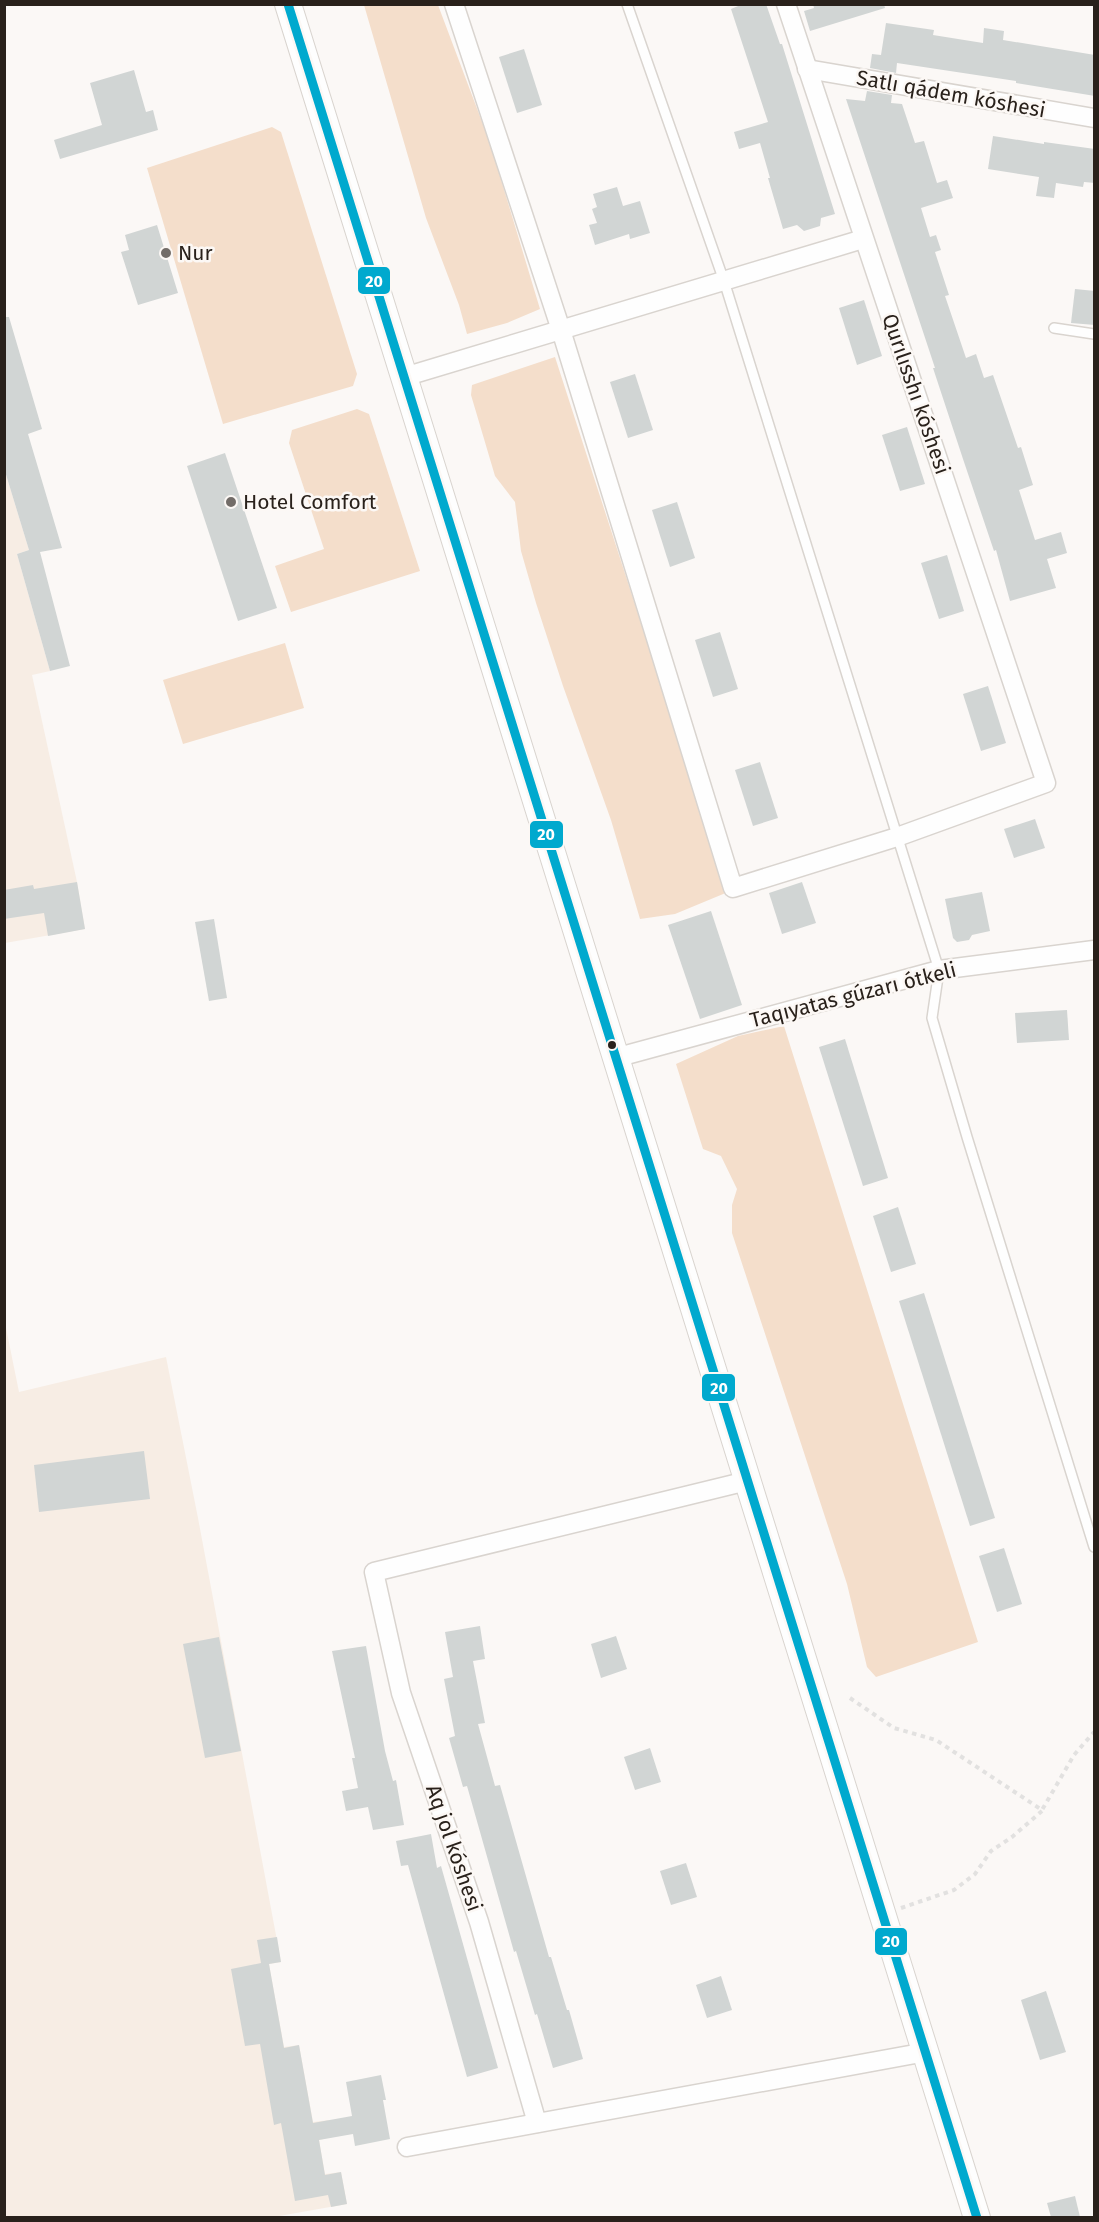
<svg xmlns="http://www.w3.org/2000/svg" width="1099" height="2222" viewBox="0 0 1099 2222" font-family="'Fira Sans',sans-serif">
  <rect width="100%" height="100%" fill="#fbf8f6"/>
  <g fill="#f7ede4">
    <path d="M4,468L29,550L17,554L50,671L32,675L77,882L85,929L5,943Z"/>
    <path d="M4,1318L19,1392L166,1357L198,1518L281,1962L269,1964L284,2047L299,2045L313,2122L329,2120L332,2137L319,2140L325,2174L341,2172L347,2204L268,2218L5,2217Z"/>
  </g>
  <g fill="#f4decb">
    <path d="M364,5H438L490,143L540,309L507,323L467,334L459,305L426,218Z"/>
    <path d="M272,127L281,132L357,374L353,386L223,424L147,168Z"/>
    <path d="M555,357L728,892L675,914L640,919L611,820L563,686L536,603L521,551L515,502L495,476L471,395L472,385Z"/>
    <path d="M357,409L369,414L420,571L291,612L275,566L324,549L289,443L292,430Z"/>
    <path d="M285,643L304,708L183,744L163,680Z"/>
    <path d="M784,1026L978,1642L876,1677L867,1667L847,1584L732,1233V1205L737,1189L721,1156L703,1149L676,1064L738,1036Z"/>
  </g>
  <g fill="#d1d5d4">
    <path d="M743,4H766L780,44H782L835,214L821,218L820,226L804,231L797,225L783,229L768,178H770L760,143L739,149L734,132L768,122L731,9Z"/>
    <path d="M813,4H884L885,8L810,31L804,11L814,8Z"/>
    <path d="M886,23L934,30L933,35L983,43L984,28L1004,31L1003,40L1095,55V96L1016,83V81L897,63L896,73L870,68L872,54L881,55Z"/>
    <path d="M524,49L542,105L517,113L499,57Z"/>
    <path d="M134,70L146,112L153,110L158,130L60,159L54,140L102,125L90,83Z"/>
    <path d="M867,91L892,95L891,103L902,104L915,143L924,141L937,183L947,180L953,198L921,208L930,237L936,235L941,250L935,252L949,295L945,296L966,358L976,354L984,378L993,375L1018,448L1021,447L1033,485L1019,490L1035,540L1061,532L1067,553L1047,559L1056,588L1010,601L996,550L994,551L963,459L933,368H935L846,99L865,101Z"/>
    <path d="M993,136L1044,144V142L1095,149V183L1084,182L1083,187L1056,183L1054,198L1036,196L1039,177L988,169Z"/>
    <path d="M617,187L623,206L640,201L650,233L630,239L629,234L595,245L589,225L597,223L592,209L597,207L593,194Z"/>
    <path d="M157,225L178,293L138,305L121,252L129,250L125,235Z"/>
    <path d="M1075,289L1095,291V325L1071,323Z"/>
    <path d="M864,300L882,356L857,365L839,308Z"/>
    <path d="M4,317H9L42,429L28,434L62,548L40,552L70,666L50,671L17,554L29,550L4,468Z"/>
    <path d="M635,374L653,430L628,438L610,382Z"/>
    <path d="M907,427L925,484L900,491L882,435Z"/>
    <path d="M225,453L277,608L238,621L187,466Z"/>
    <path d="M677,502L695,558L670,567L652,510Z"/>
    <path d="M947,555L964,611L939,619L921,563Z"/>
    <path d="M720,632L738,689L713,697L695,640Z"/>
    <path d="M988,686L1006,743L981,751L963,694Z"/>
    <path d="M760,762L778,818L753,826L735,770Z"/>
    <path d="M1035,819L1045,848L1014,858L1004,829Z"/>
    <path d="M77,882L85,929L48,936L44,913L4,919V890L33,885L34,889Z"/>
    <path d="M802,882L816,923L782,934L769,893Z"/>
    <path d="M982,892L990,931L972,935L969,940L957,942L953,938L945,899Z"/>
    <path d="M711,911L742,1005L700,1019L668,925Z"/>
    <path d="M214,919L227,998L209,1001L195,922Z"/>
    <path d="M1067,1010L1069,1040L1017,1043L1015,1013Z"/>
    <path d="M845,1039L888,1178L863,1186L819,1047Z"/>
    <path d="M898,1207L916,1264L891,1272L873,1216Z"/>
    <path d="M924,1293L995,1518L970,1526L899,1301Z"/>
    <path d="M144,1451L150,1499L39,1512L34,1465Z"/>
    <path d="M1004,1548L1022,1604L997,1612L979,1556Z"/>
    <path d="M480,1626L485,1659L473,1661L485,1723L478,1724L495,1786L500,1785L549,1957H551L567,2010H569L583,2059L553,2068L537,2014L535,2015L516,1951L514,1952L467,1786L463,1787L449,1738L455,1736L444,1679L453,1677L445,1632Z"/>
    <path d="M616,1636L627,1669L601,1678L591,1644Z"/>
    <path d="M219,1637L241,1751L205,1758L183,1644Z"/>
    <path d="M366,1646L385,1751L393,1781L396,1780L404,1825L373,1830L368,1807L346,1811L342,1791L358,1788L352,1758H355L332,1651Z"/>
    <path d="M650,1748L661,1782L635,1790L624,1757Z"/>
    <path d="M431,1834L437,1868L441,1866L498,2068L467,2077L408,1865L401,1866L396,1841Z"/>
    <path d="M686,1863L697,1897L671,1905L660,1871Z"/>
    <path d="M277,1937L281,1962L269,1964L284,2048L299,2045L313,2123L352,2116L346,2082L381,2075L386,2100H383L390,2139L355,2146L353,2134L319,2140L325,2175L341,2172L347,2204L331,2207L328,2195L295,2201L281,2123L274,2125L260,2044L245,2046L231,1969L261,1963L257,1940Z"/>
    <path d="M721,1976L732,2010L707,2018L696,1985Z"/>
    <path d="M1046,1991L1066,2052L1040,2060L1021,2000Z"/>
    <path d="M1075,2196L1080,2217H1051L1047,2203Z"/>
  </g>
  <g fill="none" stroke-linecap="round" stroke-linejoin="round">
    <g stroke="#d9d4cf" stroke-width="12">
      <g id="lane">
        <path d="M627,4L724,281L939,970L932,1018L967,1137L1094,1547"/>
        <path d="M1054,328L1094,334"/>
      </g>
    </g>
    <g stroke="#d9d4cf" stroke-width="21">
      <g id="street">
        <path d="M454,4L561,330L733,888L897,837L1046,783L786,4"/>
        <path d="M807,69L1094,118"/>
        <path d="M404,377L863,239"/>
        <path d="M615,1058L939,970L1094,950"/>
        <path d="M537,2123L479,1922L401,1693L374,1572L747,1481"/>
        <path d="M407,2147L926,2052"/>
      </g>
    </g>
    <g stroke="#d9d4cf" stroke-width="28">
      <path id="secondary" d="M288,4L977,2218"/>
    </g>
    <g stroke="#e2e1e0" stroke-width="4" stroke-dasharray="4.5 4.5" stroke-linecap="butt">
      <path d="M850,1698L894,1728L936,1740L1042,1810L1074,1755L1094,1732"/>
      <path d="M901,1908L954,1890L975,1874L991,1851L1012,1837L1042,1811"/>
    </g>
    <use href="#lane" stroke="#fefefe" stroke-width="9"/>
    <use href="#street" stroke="#fefefe" stroke-width="18"/>
    <use href="#secondary" stroke="#fefefe" stroke-width="26"/>
    <g stroke="#fcf8f5" stroke-width="14">
      <path id="bus-1" d="M288,4L977,2218"/>
    </g>
    <use href="#bus-1" stroke="#00a9ce" stroke-width="9"/>
  </g>
  <g fill="#726c68" stroke="#fcf8f5" stroke-width="2">
    <circle cx="166" cy="253" r="6"/>
    <circle cx="231" cy="502" r="6"/>
  </g>
  <circle fill="#29211b" stroke="#fcf8f5" stroke-width="2" cx="612" cy="1045" r="5"/>
  <g text-anchor="middle" stroke-width="5" stroke-linejoin="round" paint-order="stroke">
    <g font-size="21" fill="#29211b" stroke="#fcf8f5">
      <text transform="translate(951 94) rotate(10)" y="7">Satlı qádem kóshesi</text>
      <text transform="translate(916 394) rotate(71)" y="7">Qurılısshı kóshesi</text>
      <text transform="translate(853 995) rotate(-14)" y="7">Taqıyatas gúzarı ótkeli</text>
      <text transform="translate(454 1848) rotate(71)" y="7">Aq jol kóshesi</text>
    </g>
    <g font-size="21" fill="#29211b" stroke="#fcf8f5" text-anchor="start">
      <text x="178" y="260">Nur</text>
      <text x="243" y="509">Hotel Comfort</text>
    </g>
  </g>
  <g stroke="#fcf8f5" stroke-width="2">
    <rect x="357" y="266" width="34" height="29" rx="6" fill="#00a9ce"/>
    <rect x="529" y="820" width="35" height="29" rx="6" fill="#00a9ce"/>
    <rect x="701" y="1373" width="35" height="29" rx="6" fill="#00a9ce"/>
    <rect x="874" y="1927" width="34" height="29" rx="6" fill="#00a9ce"/>
  </g>
  <g font-size="16" text-anchor="middle" font-weight="bold" fill="#fff">
    <text x="374" y="287">20</text>
    <text x="546" y="840">20</text>
    <text x="719" y="1394">20</text>
    <text x="891" y="1947">20</text>
  </g>
  <rect width="1099" height="2222" fill="none" stroke="#29211b" stroke-width="12"/>
</svg>
